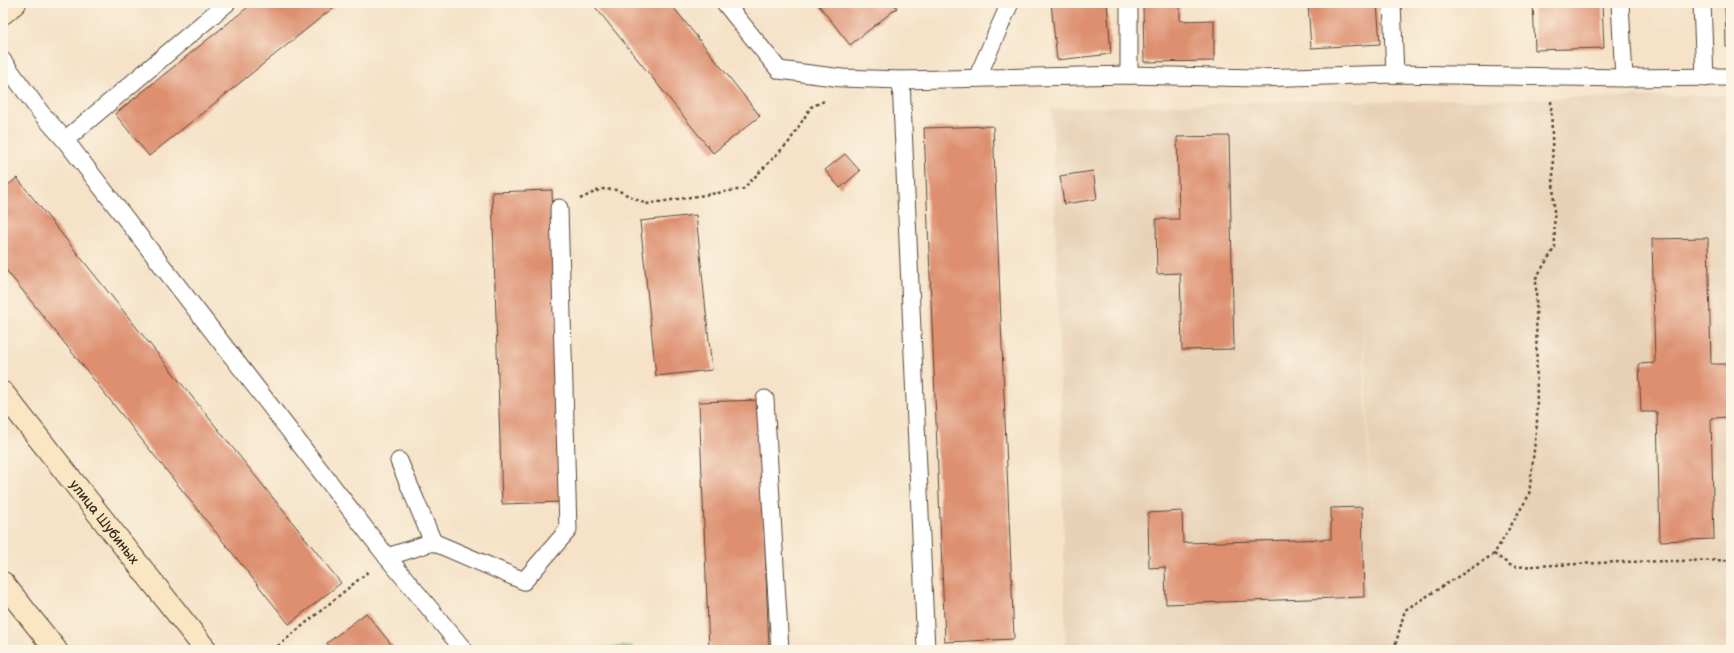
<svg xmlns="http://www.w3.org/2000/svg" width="1734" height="653" viewBox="0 0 1734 653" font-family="'Balsamiq Sans',sans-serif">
<rect width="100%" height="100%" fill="#fcf5e5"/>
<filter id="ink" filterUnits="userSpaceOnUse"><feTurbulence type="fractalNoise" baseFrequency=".025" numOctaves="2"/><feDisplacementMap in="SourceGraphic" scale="8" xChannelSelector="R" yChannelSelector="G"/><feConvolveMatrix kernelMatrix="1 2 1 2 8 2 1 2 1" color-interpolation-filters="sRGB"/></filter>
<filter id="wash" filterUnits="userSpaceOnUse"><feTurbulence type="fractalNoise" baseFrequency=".012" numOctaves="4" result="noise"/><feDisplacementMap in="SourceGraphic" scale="16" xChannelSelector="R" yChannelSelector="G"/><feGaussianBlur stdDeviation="0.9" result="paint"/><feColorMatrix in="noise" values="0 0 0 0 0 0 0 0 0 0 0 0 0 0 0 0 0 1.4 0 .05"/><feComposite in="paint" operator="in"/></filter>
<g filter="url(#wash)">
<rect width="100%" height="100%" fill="#f5e2c7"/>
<!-- built -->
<path fill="#e7d0b5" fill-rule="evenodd" d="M1731,95v555h-665l-6,-275 -8,-266 304,-10v3zM1361,279l5,93 9,225 -11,-231z"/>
<!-- green -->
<path fill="#73c88b" stroke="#577954" d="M632,646v4h-59v-1z"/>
<g id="blocks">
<!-- building -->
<g fill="#dd8f70">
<path d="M253,3h86l-190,153 -34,-42z"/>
<path d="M592,3h78l90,113 -47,37z"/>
<path d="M817,3h76l4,5 -47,37z"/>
<path d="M1051,3h56l4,51 -54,6z"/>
<path d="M1143,3h37v18l34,-1v41l-70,1z"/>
<path d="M1308,3h69l3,41 -69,4z"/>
<path d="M1533,3h69l2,45 -69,2z"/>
<path d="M1725,3h6v44h-5z"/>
<path d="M993,126l21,513 -69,3 -21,-514z"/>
<path d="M1229,136l5,213 -52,1 -2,-77 -23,1 -1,-55h23l-2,-82z"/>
<path d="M845,154l15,17 -20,17 -15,-18z"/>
<path d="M1093,171l4,28 -33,5 -4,-28z"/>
<path d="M17,178l324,405 -52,41 -286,-358v-77z"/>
<path d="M552,190l10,312 -60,2 -10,-312z"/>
<path d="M696,215l16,155 -56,6 -16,-155z"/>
<path d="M1708,238l3,126h20v53l-20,1 3,121 -54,2 -3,-129h-16l-2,-48 16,-1 -3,-124z"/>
<path d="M759,400l10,250h-60l-10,-248z"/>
<path d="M1362,507l2,90 -198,7 -1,-37 -16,1 -1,-55 34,-2 1,32 148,-4v-31z"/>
<path d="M366,613l30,37h-64l-5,-7z"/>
</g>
</g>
</g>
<g filter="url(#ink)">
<use href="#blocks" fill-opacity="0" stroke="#574637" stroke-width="1"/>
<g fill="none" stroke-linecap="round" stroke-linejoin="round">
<!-- lane casing -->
<g stroke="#574637" stroke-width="19">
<g id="lane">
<path d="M725,3l54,67 63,8 59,2 228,-5 127,3 139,-4 229,4 107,-1"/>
<path d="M1129,3v72"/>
<path d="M1392,3l3,71"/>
<path d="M1620,3l4,75"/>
<path d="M1702,3l3,75"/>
<path d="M3,61l38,52 24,27 322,417 77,93"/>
<path d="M977,78l33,-75"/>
<path d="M901,80l25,570"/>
<path d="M65,140l162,-137"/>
<path d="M765,399l15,251"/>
<path d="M399,461l34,81"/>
<path d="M387,557l46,-15 91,39 44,-51 -9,-322"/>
</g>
</g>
<!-- secondary casing -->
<g stroke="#574637" stroke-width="24">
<g id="secondary">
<path d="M3,13l12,-10"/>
<path id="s1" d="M3,393l203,257"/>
<path d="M3,583l53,67"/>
</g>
</g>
<!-- path -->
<g stroke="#574637" stroke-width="2.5" stroke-dasharray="3 3" stroke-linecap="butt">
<path d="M580,199l21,-10 16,1 29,14 97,-15 46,-47 22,-35 13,-6"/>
<path d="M1494,554l19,13 106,-5 112,-2"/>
<path d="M273,650l96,-79"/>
<path d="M1394,650l11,-40 89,-56 35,-59 8,-72 -1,-145 19,-31 -4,-148"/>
</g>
<!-- lane -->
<use href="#lane" stroke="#fff" stroke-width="17"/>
<!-- secondary -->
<use href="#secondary" stroke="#fbe6c4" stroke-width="22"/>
</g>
</g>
<g text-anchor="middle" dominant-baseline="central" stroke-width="4" stroke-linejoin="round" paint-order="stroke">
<!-- street labels -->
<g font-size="14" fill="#3b2a1e" stroke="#fcf5e5">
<text stroke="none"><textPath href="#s1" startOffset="164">улица Шубиных</textPath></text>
</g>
</g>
<!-- margin -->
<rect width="1734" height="653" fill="none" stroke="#fcf5e5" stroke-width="16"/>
</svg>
